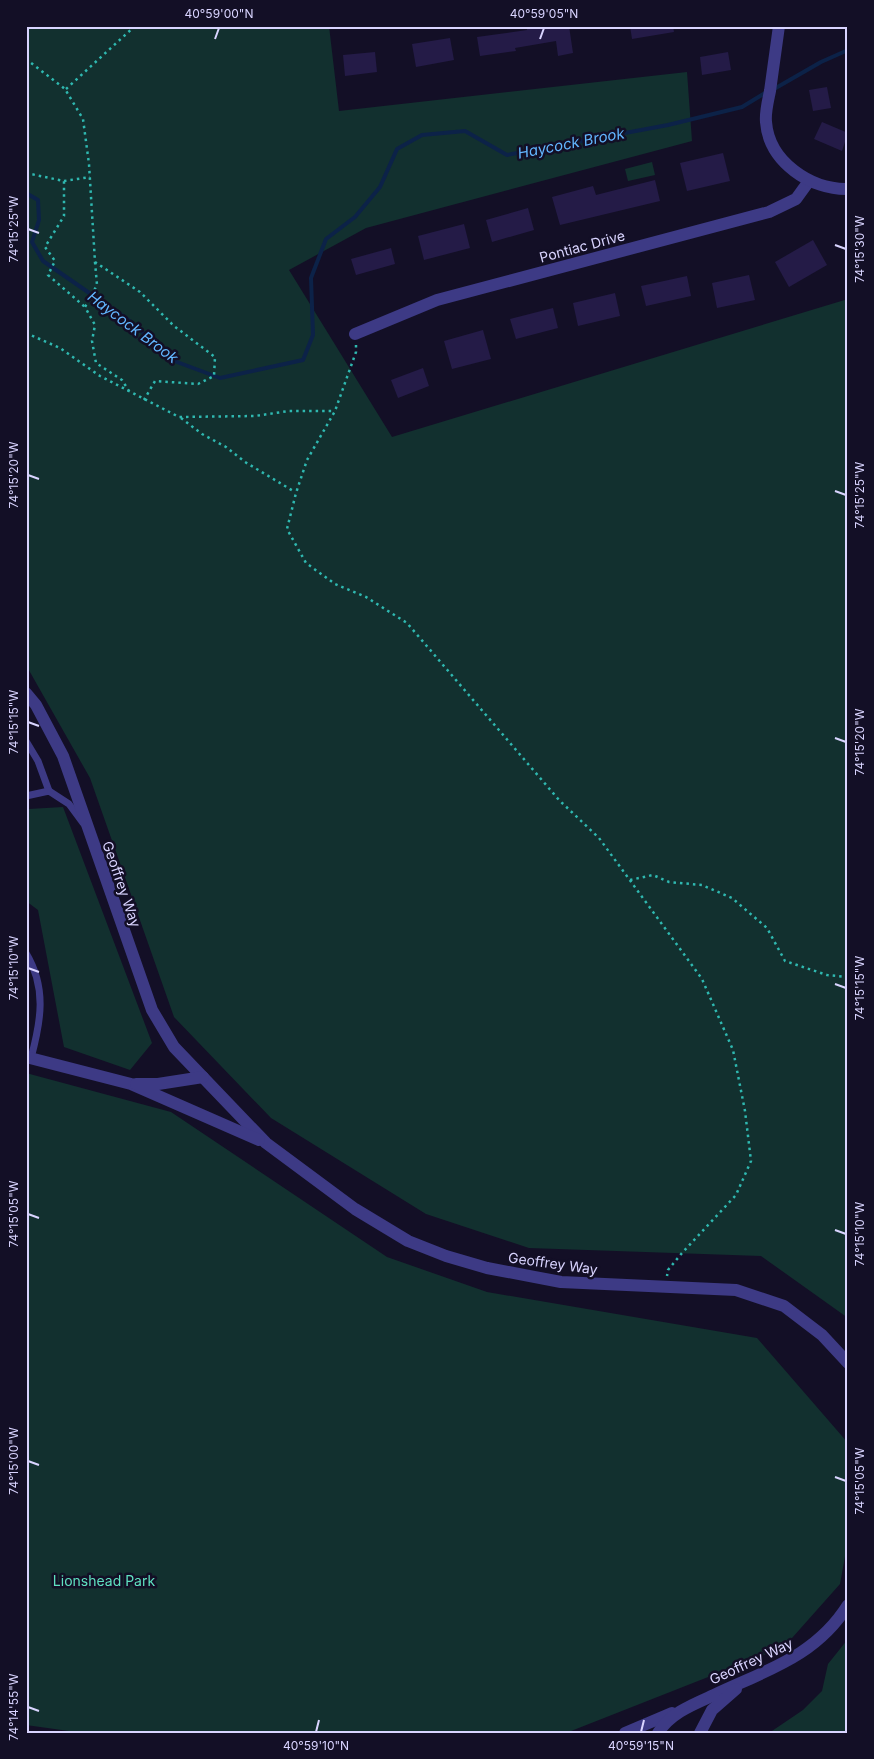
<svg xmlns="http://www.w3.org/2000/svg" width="874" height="1759" viewBox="0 0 874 1759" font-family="Inter,sans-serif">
<rect width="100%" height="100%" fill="#130f26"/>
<!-- green -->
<g fill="#12302f">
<path d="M26,26h303l10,85 348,-39 5,69 -326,87 -77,42 103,167 456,-138v1019l-87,-62 -232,-8 -103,-34 -155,-96 -97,-101 -84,-239 -64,-113z"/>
<path d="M652,162l3,13 -27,6 -3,-12z"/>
<path d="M63,807l89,236 -22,27 -66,-23 -26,-137 -12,-9v-88l3,-4z"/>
<path d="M26,1073l145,39 216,145 100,35 270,46 91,105v97l-8,44 -56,63 -218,86h-483l-57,-8z"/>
<path d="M848,1639v94h-79l34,-23 19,-19 6,-27z"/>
</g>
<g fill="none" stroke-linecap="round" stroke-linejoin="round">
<!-- stream -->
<g stroke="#0c2248" stroke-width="4">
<path d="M774,89l47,-27 27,-12"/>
<path d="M26,193l12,7 1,20 -7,22 11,19 84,58 50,43 43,16 83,-18 10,-25 -2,-57 15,-39 29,-22 25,-30 17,-38 25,-14 43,-4 42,24 161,-30 74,-18 23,-14"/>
</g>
</g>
<!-- building -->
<g fill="#241b47">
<path d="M527,26h42l4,27 -15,3 -2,-15 -41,7 1,3 -36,5 -3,-19 50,-7z"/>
<path d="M630,26h43l1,6 -42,7z"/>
<path d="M450,38l4,22 -38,7 -4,-23z"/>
<path d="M375,52l2,20 -32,4 -2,-21z"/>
<path d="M728,52l3,18 -29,5 -2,-18z"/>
<path d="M827,87l4,21 -18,3 -4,-21z"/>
<path d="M822,122l26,11 -6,18 -28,-12z"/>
<path d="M723,153l7,28 -43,10 -7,-28z"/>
<path d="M655,180l5,21 -100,24 -8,-28 41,-11 3,9z"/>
<path d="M528,208l6,22 -42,12 -6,-22z"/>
<path d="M464,224l6,24 -46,12 -6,-24z"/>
<path d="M813,240l14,25 -38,22 -14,-25z"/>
<path d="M391,248l4,16 -39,11 -5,-16z"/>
<path d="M749,275l6,25 -38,8 -5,-25z"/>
<path d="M687,276l4,20 -45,10 -5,-20z"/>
<path d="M615,293l5,23 -42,10 -5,-23z"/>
<path d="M553,308l5,20 -42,11 -6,-20z"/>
<path d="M483,330l8,29 -39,10 -8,-28z"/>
<path d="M423,368l6,18 -31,12 -7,-18z"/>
</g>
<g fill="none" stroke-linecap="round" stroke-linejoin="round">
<!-- path -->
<g stroke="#2fb8b0" stroke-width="2.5" stroke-dasharray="2.5 4" stroke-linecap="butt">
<path d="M26,59l39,30 18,30 6,45 6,98 45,30 34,34 41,31 -1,19 -16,8 -43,-3 -11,19"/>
<path d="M66,89l69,-63"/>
<path d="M26,173l38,8v35l-19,31 10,14 -7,14 37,32"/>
<path d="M64,181l26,-4"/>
<path d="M95,262l2,23 -12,22 10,18 -3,16 4,22 26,17 7,11"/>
<path d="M26,333l34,15 40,28 79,41 76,-1 34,-5h46"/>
<path d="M356,345v7l-21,59 -28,49 -11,33 -9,36 19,34 29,21 31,13 41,26 152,177 40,38 103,141 31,71 12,61 6,50 -15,34 -54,58 -14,17 -1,6"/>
<path d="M181,418l21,16 24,13 19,15 50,30"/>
<path d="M630,880l23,-5 16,7 33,3 30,13 35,30 18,33 42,14 21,2"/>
</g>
<!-- service -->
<g stroke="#3d3a85" stroke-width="7">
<path d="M26,741l12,20 11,30"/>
<path d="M26,796l23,-5 20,13 14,19"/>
<path d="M26,953c21,35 15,68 5,105"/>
</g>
<!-- minor -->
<g stroke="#3d3a85" stroke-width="12">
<path d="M355,334l82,-34 332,-88 27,-13 13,-18"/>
<path d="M26,693l10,12 27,51 89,254 22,37 92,96 89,66 53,32 38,15 41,12 74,14 175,8 48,16 38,29 26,28"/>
<path d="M26,1057l105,27 128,56"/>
<path d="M136,1084h22l45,-7"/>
<path d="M625,1733l47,-20"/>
<path d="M658,1733c12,-20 36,-29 56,-38 53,-25 102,-39 134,-90"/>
<path d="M700,1733l12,-23 24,-21"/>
</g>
<!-- tertiary -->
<path stroke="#3d3a85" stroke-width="12" d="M779,26c-3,22 -6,44 -9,65 -2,10 -5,21 -4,31 3,40 45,68 82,67"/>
</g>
<!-- ticks -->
<path fill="none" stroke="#d9d4ff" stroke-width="2" d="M215,39l4,-11M540,39l4,-11M28,229l11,4M835,245l11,4M28,475l11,4M835,491l11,4M28,722l11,4M835,738l11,4M28,968l11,4M835,984l11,4M28,1214l11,4M835,1230l11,4M28,1461l11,4M835,1477l11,4M28,1707l11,4M316,1732l3,-12M641,1732l3,-12"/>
<g text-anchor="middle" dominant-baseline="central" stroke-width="5" stroke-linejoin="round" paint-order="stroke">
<!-- street labels -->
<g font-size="14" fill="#d9d4ff" stroke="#130f26">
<text transform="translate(582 246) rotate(-15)">Pontiac Drive</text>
<text transform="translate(122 884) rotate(71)">Geoffrey Way</text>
<text transform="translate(553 1263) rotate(8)">Geoffrey Way</text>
<text transform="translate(751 1661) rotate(-25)">Geoffrey Way</text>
</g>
<!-- park labels -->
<g font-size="14" fill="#5fe0c0" stroke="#130f26">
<text x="104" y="1580">Lionshead Park</text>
</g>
<!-- water labels -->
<g font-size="15" font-style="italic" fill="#62b6ff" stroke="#130f26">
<text transform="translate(571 143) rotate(-11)">Haycock Brook</text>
<text transform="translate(133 327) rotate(37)">Haycock Brook</text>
</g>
</g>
<!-- border -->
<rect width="874" height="1759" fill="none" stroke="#130f26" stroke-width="55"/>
<rect x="28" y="28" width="818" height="1704" fill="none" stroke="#d9d4ff" stroke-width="2"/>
<g font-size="12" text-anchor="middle" fill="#d9d4ff">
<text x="219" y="18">40°59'00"N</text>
<text x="544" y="18">40°59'05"N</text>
<text transform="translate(14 229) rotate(-90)" y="4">74°15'25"W</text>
<text transform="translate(860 249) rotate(-90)" y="4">74°15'30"W</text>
<text transform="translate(14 475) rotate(-90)" y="4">74°15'20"W</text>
<text transform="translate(860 495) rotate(-90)" y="4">74°15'25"W</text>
<text transform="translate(14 722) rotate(-90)" y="4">74°15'15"W</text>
<text transform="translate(860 742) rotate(-90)" y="4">74°15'20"W</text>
<text transform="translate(14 968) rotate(-90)" y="4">74°15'10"W</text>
<text transform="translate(860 988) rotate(-90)" y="4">74°15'15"W</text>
<text transform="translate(14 1214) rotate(-90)" y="4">74°15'05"W</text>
<text transform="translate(860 1234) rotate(-90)" y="4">74°15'10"W</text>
<text transform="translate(14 1461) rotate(-90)" y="4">74°15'00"W</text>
<text transform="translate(860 1481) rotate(-90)" y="4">74°15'05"W</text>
<text transform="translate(14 1707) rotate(-90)" y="4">74°14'55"W</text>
<text x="316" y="1750">40°59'10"N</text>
<text x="641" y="1750">40°59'15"N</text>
</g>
</svg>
